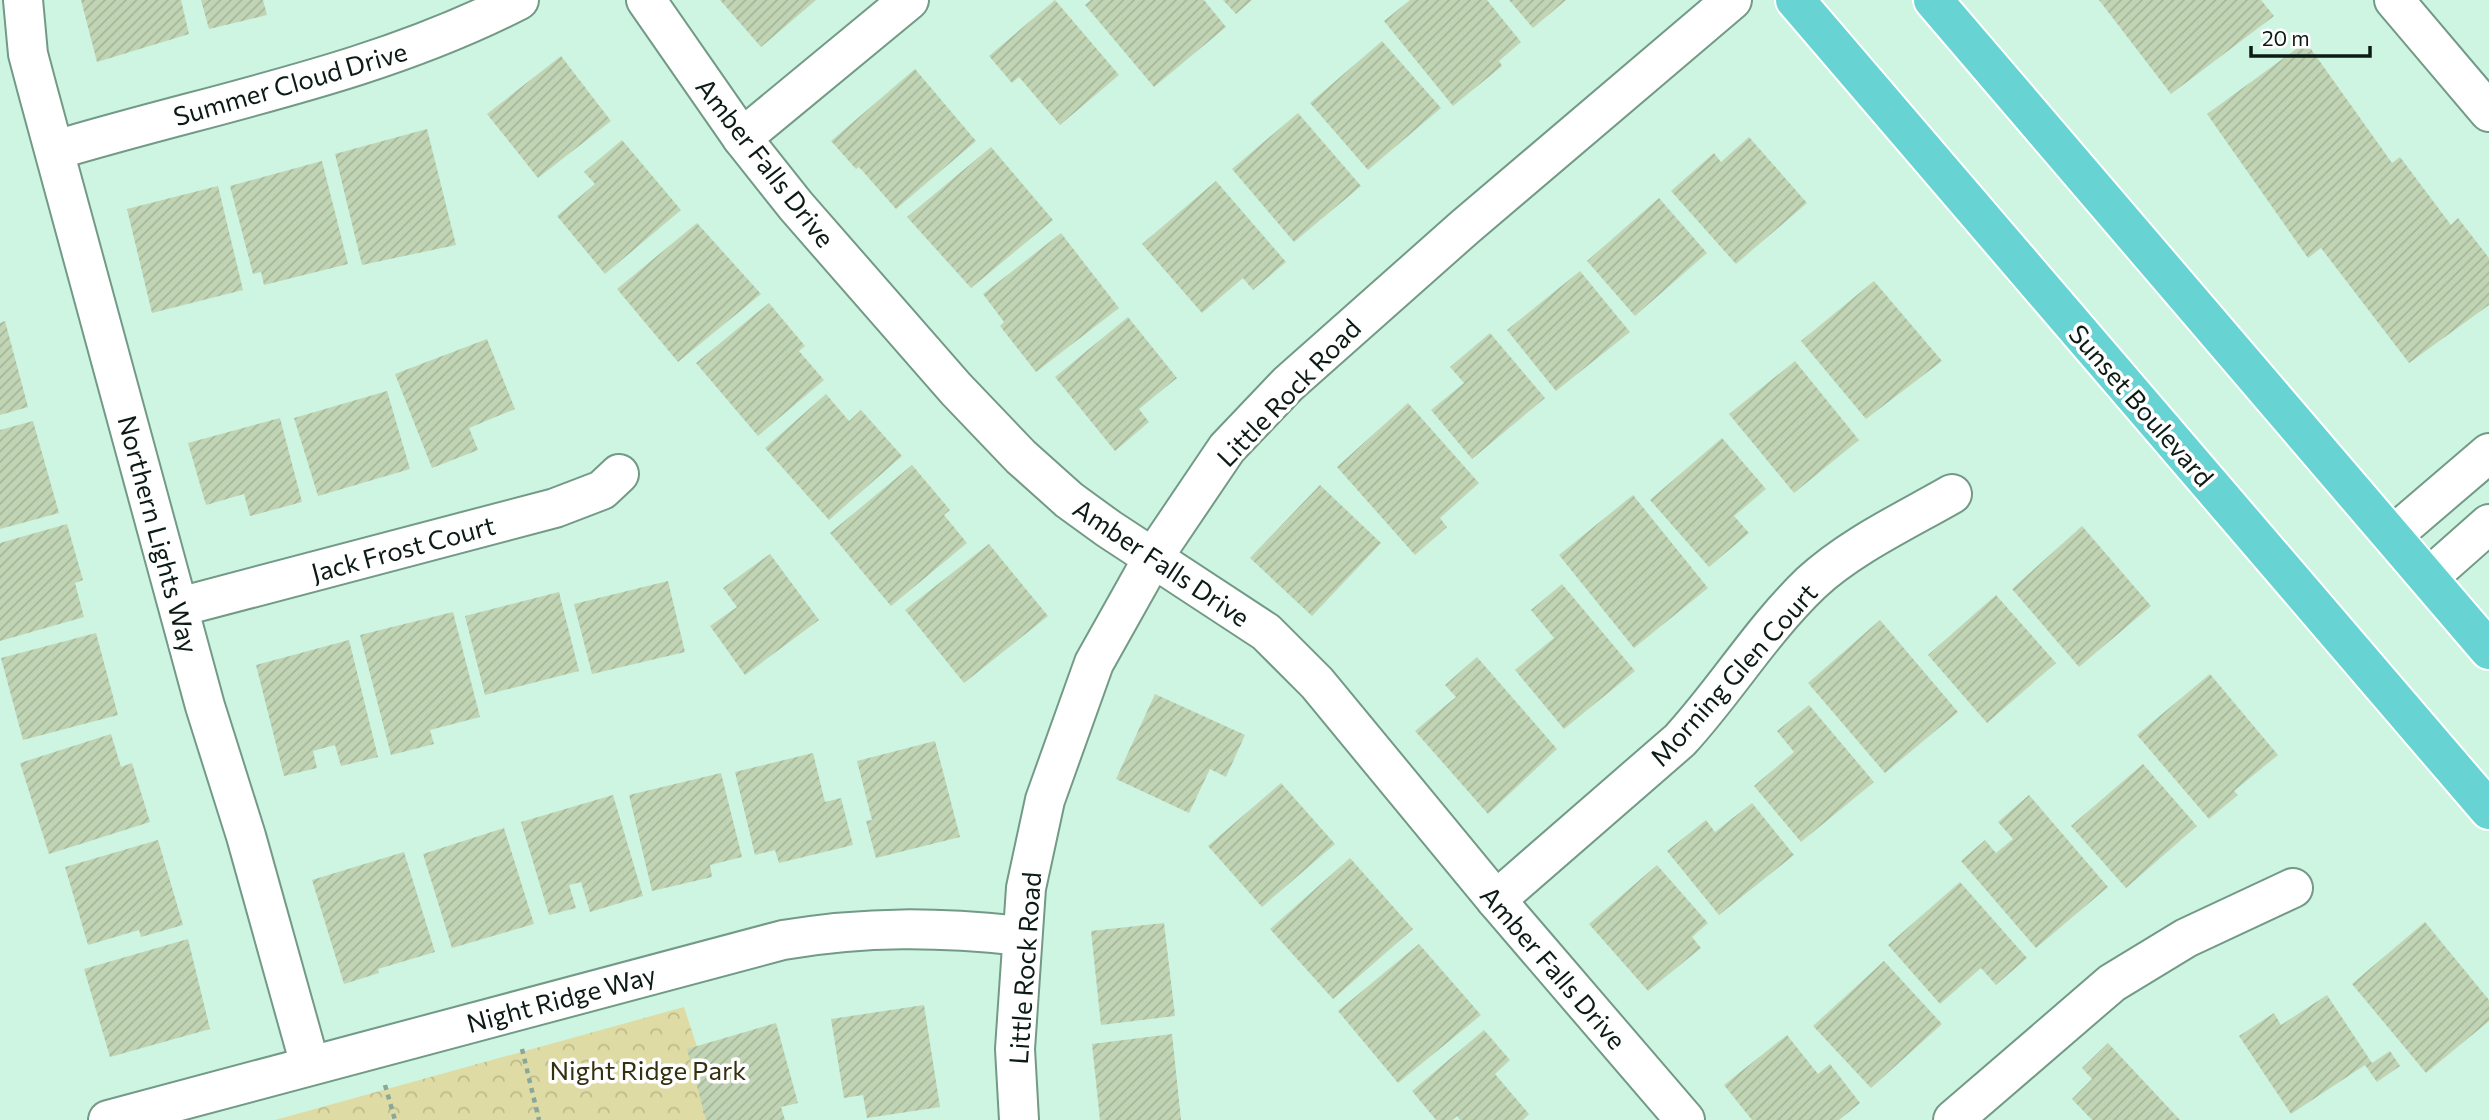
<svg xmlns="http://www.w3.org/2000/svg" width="2489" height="1120" viewBox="0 0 2489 1120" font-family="Commissioner,sans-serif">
<defs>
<pattern id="park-crowns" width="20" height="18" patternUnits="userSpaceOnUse" patternTransform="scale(1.75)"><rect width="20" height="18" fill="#dfdba4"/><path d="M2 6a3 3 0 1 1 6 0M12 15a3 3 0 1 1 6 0" fill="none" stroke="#bebb8c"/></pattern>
<pattern id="building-hatch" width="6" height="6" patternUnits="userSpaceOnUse" patternTransform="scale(1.75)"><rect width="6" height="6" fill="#c1d5b5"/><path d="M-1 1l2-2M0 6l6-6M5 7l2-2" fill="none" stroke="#a5b69b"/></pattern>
</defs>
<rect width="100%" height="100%" fill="#cdf5e2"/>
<!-- park -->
<path fill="url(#park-crowns)" d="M684,1007l37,113h-446z"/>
<!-- building -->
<g fill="url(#building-hatch)">
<path d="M81,0h100l8,34 -92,28z"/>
<path d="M201,0h62l4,15 -58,14z"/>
<path d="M720,0h96l-55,47z"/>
<path d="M1055,0l64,75 -59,50 -41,-48 -7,6 -23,-27z"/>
<path d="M1091,0h113l22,27 -72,60 -69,-82z"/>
<path d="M1223,0h29l-16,14z"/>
<path d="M1410,0h77l34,42 -22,19 3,5 -49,40 -69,-85z"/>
<path d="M1509,0h57l-33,28z"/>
<path d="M2099,0h162l13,16 -103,78z"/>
<path d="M1382,41l59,67 -73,62 -58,-67z"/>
<path d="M2306,42l86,121 8,-6 51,68 7,-7 31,40v47l-80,58 -88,-115 -13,10 -101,-144z"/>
<path d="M561,56l50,65 -73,57 -51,-64z"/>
<path d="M915,69l61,72 -80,68 -37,-42 -3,2 -25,-28z"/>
<path d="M1298,113l63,73 -67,56 -62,-73z"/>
<path d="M427,129l29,116 -94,20 -27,-111z"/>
<path d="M1749,137l58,66 -71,61 -65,-73 43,-38 7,9z"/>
<path d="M622,140l59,70 -76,64 -48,-58 38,-32 -11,-12z"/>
<path d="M991,147l62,73 -82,68 -64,-71z"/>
<path d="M322,161l26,103 -84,21 -3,-13 -8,2 -23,-88z"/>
<path d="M1216,181l70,81 -33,28 -10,-12 -41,35 -60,-69z"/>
<path d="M218,186l25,104 -91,23 -25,-104z"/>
<path d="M1659,198l48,55 -72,63 -48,-55z"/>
<path d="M697,223l64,71 -83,68 -61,-73z"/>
<path d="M1061,233l58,75 -83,64 -36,-46 4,-4 -21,-28z"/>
<path d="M1580,271l50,61 -74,59 -49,-61z"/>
<path d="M1874,281l68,80 -76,58 -65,-78z"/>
<path d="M769,303l36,43 -6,5 25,29 -66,56 -62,-73z"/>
<path d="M1128,317l49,61 -38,31 10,13 -34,29 -60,-74z"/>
<path d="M5,321l23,86 -28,8v-92z"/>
<path d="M1490,333l55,65 -73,61 -41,-49 33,-27 -14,-16z"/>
<path d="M487,339l28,70 -46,19 9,22 -46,18 -37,-94z"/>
<path d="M1795,361l64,79 -65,53 -65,-79z"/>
<path d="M387,391l23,78 -92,27 -24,-78z"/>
<path d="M826,394l23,27 12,-11 41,46 -73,64 -64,-72z"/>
<path d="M1408,403l71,80 -39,35 7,9 -32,28 -78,-88z"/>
<path d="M280,418l22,84 -52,14 -6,-22 -38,11 -18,-62z"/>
<path d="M33,421l26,92 -59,16v-99z"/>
<path d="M1722,438l44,51 -32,27 15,17 -40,34 -59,-67z"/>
<path d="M912,465l38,45 -6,5 23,28 -76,63 -61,-73z"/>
<path d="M1320,485l61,58 -69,73 -62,-58z"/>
<path d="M1633,495l75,93 -74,60 -75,-93z"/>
<path d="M67,524l16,56 -8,3 9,34 -84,24v-98z"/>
<path d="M2082,526l69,80 -72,61 -67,-78z"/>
<path d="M989,544l59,72 -84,67 -59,-73z"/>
<path d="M770,554l49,66 -74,55 -35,-49 27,-19 -14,-19z"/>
<path d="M668,581l17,71 -93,22 -18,-70z"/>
<path d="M1562,584l73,87 -71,58 -49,-59 39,-32 -23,-28z"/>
<path d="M559,592l20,79 -94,24 -20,-79z"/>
<path d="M1996,595l60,68 -69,60 -59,-68z"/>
<path d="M453,612l27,105 -50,13 4,14 -43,11 -31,-120z"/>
<path d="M1880,620l78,92 -73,61 -77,-90z"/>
<path d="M96,633l22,82 -95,25 -22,-82z"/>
<path d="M349,640l29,117 -37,9 -6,-21 -22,6 4,17 -33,8 -28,-111z"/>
<path d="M1477,657l80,92 -69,65 -73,-83 41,-34 -11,-12z"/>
<path d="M2210,674l68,81 -44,36 4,4 -29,24 -72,-84z"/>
<path d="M1155,694l90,41 -19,42 -16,-8 -21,44 -73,-34z"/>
<path d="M1809,705l65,77 -73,60 -47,-56 40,-34 -17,-21z"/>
<path d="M111,734l10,33 11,-4 18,59 -101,32 -29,-91z"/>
<path d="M935,741l25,96 -84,21 -10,-37 6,-1 -15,-59z"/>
<path d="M813,753l12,49 16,-4 12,47 -74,18 -4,-13 -20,5 -20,-83z"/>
<path d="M2143,764l54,62 -71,62 -55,-62z"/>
<path d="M721,773l21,84 -32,8 2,12 -60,14 -23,-96z"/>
<path d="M1281,783l54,61 -73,63 -54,-61z"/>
<path d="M613,795l30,101 -53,16 -9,-30 -12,3 7,23 -27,7 -28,-93z"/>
<path d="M2029,795l79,92 -72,61 -75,-87 24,-21 11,13 17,-14 -15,-17z"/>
<path d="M1752,803l42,52 -75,60 -52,-64 39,-31 9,12z"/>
<path d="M504,828l30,96 -82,24 -29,-94z"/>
<path d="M158,840l25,85 -42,12 -2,-7 -51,15 -23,-78z"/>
<path d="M404,852l31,100 -57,17 1,4 -35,11 -32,-104z"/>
<path d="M1350,858l63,71 -80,70 -63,-70z"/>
<path d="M1657,865l51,58 -16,14 9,11 -53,43 -59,-67z"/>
<path d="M1960,882l67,76 -31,27 -15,-17 -41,36 -52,-59z"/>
<path d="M2425,922l64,78v21l-63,52 -74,-89z"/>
<path d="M1164,923l11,93 -74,9 -10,-94z"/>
<path d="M188,939l22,90 -100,28 -26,-88z"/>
<path d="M1419,944l62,71 -83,68 -60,-72z"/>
<path d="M1884,961l58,63 -71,64 -58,-62z"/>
<path d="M2327,995l45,68 18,-12 10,15 -23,16 -12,-17 -74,49 -52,-78 35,-23 7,12z"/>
<path d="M924,1005l16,102 -73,11 -4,-23 -19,3 -13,-79z"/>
<path d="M776,1023l22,80 -17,4 4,13h-79l-19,-71z"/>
<path d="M1484,1030l26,30 -15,14 34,40 -6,6h-63l-3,-4 -5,4h-16l-24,-29z"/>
<path d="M1172,1034l9,86h-81l-8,-76z"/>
<path d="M1787,1035l31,39 12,-10 30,39 -21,17h-87l-28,-35z"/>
<path d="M2108,1043l72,77h-88l-20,-21 20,-20 -10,-11z"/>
</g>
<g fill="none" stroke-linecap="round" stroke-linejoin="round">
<!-- minor casing -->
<g stroke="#739987" stroke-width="42">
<g id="minor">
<path d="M23,0l5,54 9,34 168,618 41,130 64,229"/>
<path d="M646,0l96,138 54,68 160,183 65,68 48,43 40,29 157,103 51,51 179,217 189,220"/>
<path d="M2394,0l95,112"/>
<path d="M742,138l167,-138"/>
<path d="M56,150c156,-47 317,-75 463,-150"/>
<path d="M2392,536l97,-83"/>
<path d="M2428,578l61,-54"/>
<path d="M179,607l376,-99 47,-18 17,-16"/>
<path d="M1496,900l184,-160c46,-50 81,-109 131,-157 40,-37 94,-62 141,-89"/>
<path d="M108,1120l675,-180c84,-14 155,-13 239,-4"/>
<path d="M1019,1120l-4,-71 11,-161 19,-88 49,-137 60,-107 73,-108 61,-64 177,-157 267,-227"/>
<path d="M1953,1120l159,-137 74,-45 107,-50"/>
</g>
</g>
<!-- major casing -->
<g stroke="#fff" stroke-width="42">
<g id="major">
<path d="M1795,0l694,810"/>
<path d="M1933,0l556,650"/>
</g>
</g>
<!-- path -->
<g stroke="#89a899" stroke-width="4.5" stroke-dasharray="5 5" stroke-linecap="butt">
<path d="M522,1049l17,71"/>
<path d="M385,1085l10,35"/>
</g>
<!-- minor -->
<use href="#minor" stroke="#fff" stroke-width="38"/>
<!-- major -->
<use href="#major" stroke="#68d3d3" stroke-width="38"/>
</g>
<g text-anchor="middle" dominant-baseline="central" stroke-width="7" stroke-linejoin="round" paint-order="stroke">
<!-- street labels -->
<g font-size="26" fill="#0c1b14" stroke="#fff">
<text transform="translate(290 83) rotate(-16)">Summer Cloud Drive</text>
<text transform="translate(766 162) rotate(52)">Amber Falls Drive</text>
<text transform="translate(1288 392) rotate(-46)">Little Rock Road</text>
<text transform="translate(2142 405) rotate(49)">Sunset Boulevard</text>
<text transform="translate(159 534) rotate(75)">Northern Lights Way</text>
<text transform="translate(403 548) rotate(-15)">Jack Frost Court</text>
<text transform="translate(1162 562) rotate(34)">Amber Falls Drive</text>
<text transform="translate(1733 674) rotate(-48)">Morning Glen Court</text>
<text transform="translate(1554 967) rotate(49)">Amber Falls Drive</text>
<text transform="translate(1024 968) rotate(-86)">Little Rock Road</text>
<text transform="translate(561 998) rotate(-15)">Night Ridge Way</text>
</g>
<!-- park labels -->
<g font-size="26" fill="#343110" stroke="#fff">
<text x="648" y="1069">Night Ridge Park</text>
</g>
</g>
<!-- scale -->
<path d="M2251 46v10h119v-10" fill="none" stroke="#0c1b14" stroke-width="3.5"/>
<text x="2262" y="46" font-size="21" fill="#0c1b14" stroke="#ffffff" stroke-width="5" paint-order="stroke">20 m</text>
</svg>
